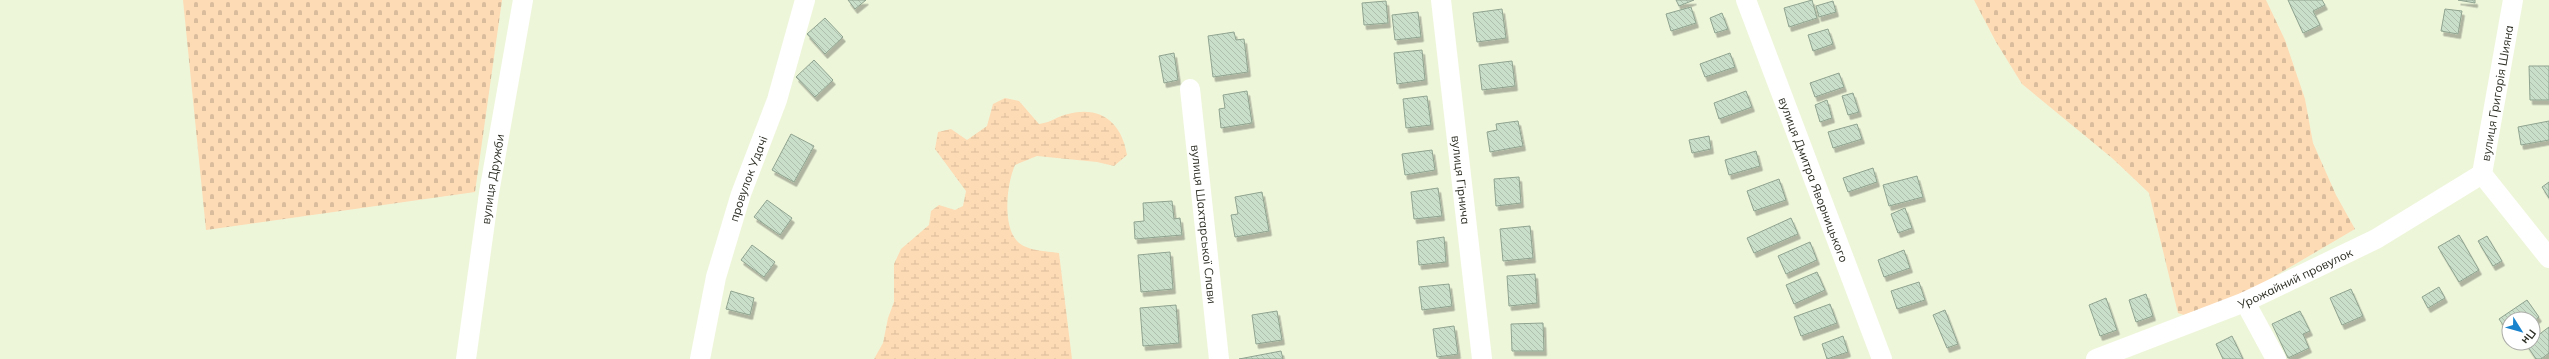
<svg xmlns="http://www.w3.org/2000/svg" width="2549" height="359" viewBox="0 0 2549 359" font-family="Mulish,sans-serif">
<defs>
<pattern id="wetland-marsh" width="20" height="14" patternUnits="userSpaceOnUse"><rect width="20" height="14" fill="#fddbb5"/><path d="M1 5h8M5 5V1M11 12h8M15 12V8" fill="none" stroke="#d9bc9c"/></pattern>
<pattern id="cemetery-stones" width="16" height="16" patternUnits="userSpaceOnUse"><rect width="16" height="16" fill="#fddbb5"/><path d="M2 7V4a2 2 0 0 1 4 0v3zM10 15v-3a2 2 0 0 1 4 0v3z" fill="#d9bc9c"/></pattern>
<pattern id="building-back-hatch" width="6" height="6" patternUnits="userSpaceOnUse"><rect width="6" height="6" fill="#cadfca"/><path d="M-1 5l2 2M0 0l6 6M5-1l2 2" fill="none" stroke="#aec0ad"/></pattern>
<filter id="shadow"><feDropShadow dx="2.5" dy="4.5" stdDeviation="0" flood-color="#0004"/></filter>
</defs>
<rect width="100%" height="100%" fill="#eef6da"/>
<!-- wetland -->
<path fill="url(#wetland-marsh)" d="M1005,98l14,3 20,23c14,-2 18,-8 29,-10 33,-9 54,9 59,41l-13,11 -17,-4 -60,-6 -22,9c-8,18 -13,60 2,76 9,10 29,10 42,12l13,106h-198l9,-16 5,-25 6,-16v-38l7,-15 28,-24 2,-14 8,-6 16,5 8,-4 3,-15 -31,-42 3,-17 13,-3 16,11 20,-14 6,-22z"/>
<!-- cemetery -->
<g fill="url(#cemetery-stones)">
<path d="M183,0h319l-27,192 -269,38z"/>
<path d="M1974,0h292l19,40 20,59 8,44 23,52 19,34 -109,64 -62,22 -6,-2 -29,-120 -37,-35 -90,-74 -26,-42z"/>
</g>
<!-- building -->
<g fill="url(#building-back-hatch)" stroke="#8fa38f" filter="url(#shadow)">
<path d="M848,0h18l-11,9z"/>
<path d="M1676,0h18l-15,6z"/>
<path d="M1812,0l5,18 -28,9 -5,-19z"/>
<path d="M2288,0h34l3,5 -12,6 7,14 -17,8z"/>
<path d="M2458,0h17v3z"/>
<path d="M1386,1l2,22 -24,2 -2,-22z"/>
<path d="M1833,1l3,11 -17,5 -3,-11z"/>
<path d="M1691,7l5,16 -25,8 -5,-17z"/>
<path d="M1502,9l4,29 -29,4 -4,-29z"/>
<path d="M2445,9l17,2 -4,23 -17,-3z"/>
<path d="M1418,12l3,25 -26,3 -3,-25z"/>
<path d="M1722,13l6,16 -13,4 -5,-15z"/>
<path d="M825,18l18,19 -18,17 -18,-20z"/>
<path d="M1828,29l5,15 -20,7 -5,-16z"/>
<path d="M1234,32l2,8 8,-1 4,33 -35,5 -5,-41z"/>
<path d="M1422,50l3,30 -28,4 -3,-31z"/>
<path d="M1174,53l4,27 -14,3 -5,-27z"/>
<path d="M1730,53l5,14 -30,10 -5,-13z"/>
<path d="M814,60l19,20 -18,17 -19,-20z"/>
<path d="M1512,61l3,25 -33,4 -3,-25z"/>
<path d="M2529,66h20v34h-19z"/>
<path d="M1839,73l5,14 -29,10 -5,-14z"/>
<path d="M1247,91l5,32 -31,5 -2,-19 6,-1 -2,-13z"/>
<path d="M1746,91l6,16 -33,12 -5,-16z"/>
<path d="M1853,93l6,19 -11,3 -6,-19z"/>
<path d="M1427,96l4,29 -25,3 -3,-29z"/>
<path d="M1827,100l5,18 -12,4 -5,-17z"/>
<path d="M1518,121l5,25 -33,6 -3,-20 10,-2 -1,-6z"/>
<path d="M2549,121v19l-28,5 -3,-18z"/>
<path d="M1857,124l5,15 -29,9 -5,-16z"/>
<path d="M791,134l23,12 -20,36 -22,-12z"/>
<path d="M1709,136l2,13 -19,4 -3,-13z"/>
<path d="M1432,150l3,20 -30,5 -3,-21z"/>
<path d="M1756,151l4,15 -31,9 -4,-15z"/>
<path d="M1873,168l4,14 -29,10 -5,-14z"/>
<path d="M1917,176l6,21 -34,9 -6,-21z"/>
<path d="M1519,177l2,26 -25,3 -2,-27z"/>
<path d="M1779,179l7,21 -32,11 -7,-20z"/>
<path d="M2549,182v16l-7,-11z"/>
<path d="M1438,188l4,28 -28,3 -3,-27z"/>
<path d="M1262,192l7,39 -34,6 -4,-22 7,-1 -3,-17z"/>
<path d="M767,200l25,18 -12,17 -26,-18z"/>
<path d="M1172,201l2,18 6,-1 2,17 -47,4 -1,-17 10,-1 -1,-18z"/>
<path d="M1905,208l7,20 -14,5 -7,-19z"/>
<path d="M1791,218l7,16 -44,19 -7,-15z"/>
<path d="M1530,226l3,32 -30,3 -3,-32z"/>
<path d="M2459,235l20,35 -20,12 -21,-35z"/>
<path d="M2487,236l15,25 -9,5 -15,-25z"/>
<path d="M1444,237l2,25 -27,3 -2,-24z"/>
<path d="M1810,242l7,18 -31,14 -8,-18z"/>
<path d="M752,245l23,17 -11,15 -23,-17z"/>
<path d="M1904,250l6,18 -26,9 -6,-17z"/>
<path d="M1170,252l3,37 -32,3 -3,-37z"/>
<path d="M1817,272l8,18 -31,14 -8,-19z"/>
<path d="M1535,274l2,29 -28,3 -2,-30z"/>
<path d="M1919,282l6,18 -28,9 -6,-18z"/>
<path d="M1449,284l3,22 -30,4 -3,-23z"/>
<path d="M2439,287l6,11 -17,10 -6,-11z"/>
<path d="M2351,289l12,27 -21,9 -12,-27z"/>
<path d="M731,291l23,7 -4,17 -24,-6z"/>
<path d="M2146,294l7,22 -17,6 -7,-22z"/>
<path d="M2106,298l11,32 -17,6 -11,-31z"/>
<path d="M2527,300l12,17 -6,5v-3h-24v15l-10,-15z"/>
<path d="M1830,304l7,19 -36,13 -7,-19z"/>
<path d="M1176,305l3,38 -36,3 -3,-38z"/>
<path d="M1945,310l13,34 -11,4 -14,-33z"/>
<path d="M1277,311l5,29 -26,4 -4,-29z"/>
<path d="M2300,311l10,20 -7,3 6,14 -21,10 -16,-34z"/>
<path d="M1543,323l1,28h-32l-1,-27z"/>
<path d="M1454,326l4,28 -21,3 -4,-28z"/>
<path d="M2549,327v26l-8,6h-5l-10,-15 7,-1v-4z"/>
<path d="M1843,336l5,16 -21,7 -5,-15z"/>
<path d="M2232,336l11,23h-20l-7,-15z"/>
<path d="M1281,351l2,8h-44z"/>
</g>
<g fill="none" stroke-linecap="round" stroke-linejoin="round">
<!-- street -->
<g stroke="#fff" stroke-width="20">
<path id="s1" d="M1441,0l41,359"/>
<path id="s2" d="M1746,0l136,359"/>
<path d="M2513,0l-31,174 67,84"/>
<path id="s3" d="M1190,89l29,270"/>
<path d="M2245,302l31,57"/>
<path id="s4" d="M466,359l23,-166 34,-193"/>
<path id="s5" d="M700,359l16,-82 25,-83 36,-94 28,-100"/>
<path id="s6" d="M2096,359l149,-57 131,-63 106,-65"/>
</g>
</g>
<g text-anchor="middle" dominant-baseline="central" stroke-width="4" stroke-linejoin="round" paint-order="stroke">
<!-- street labels -->
<g font-size="12" fill="#2d2f25" stroke="#fff">
<text transform="translate(2497 93) rotate(-80)">вулиця Григорія Шияна</text>
<text stroke="none"><textPath href="#s5" startOffset="187">провулок Удачі</textPath></text>
<text stroke="none"><textPath href="#s4" startOffset="182">вулиця Дружби</textPath></text>
<text stroke="none"><textPath href="#s1" startOffset="181">вулиця Гірнича</textPath></text>
<text stroke="none"><textPath href="#s2" startOffset="192">вулиця Дмитра Яворницького</textPath></text>
<text stroke="none"><textPath href="#s3" startOffset="136">вулиця Шахтарської Слави</textPath></text>
<text stroke="none"><textPath href="#s6" startOffset="215">Урожайний провулок</textPath></text>
</g>
</g>
<!-- north arrow -->
<g transform="translate(2521 331) rotate(127)"><circle r="19" fill="#ffffff" stroke="#abaca8"/>
<path d="M0-3L7 15L0 10L-7 15Z" fill="#1983cd"/>
<text y="-6" font-size="11" font-weight="bold" text-anchor="middle" fill="#2d2f25">Пн</text>
</g>
</svg>
